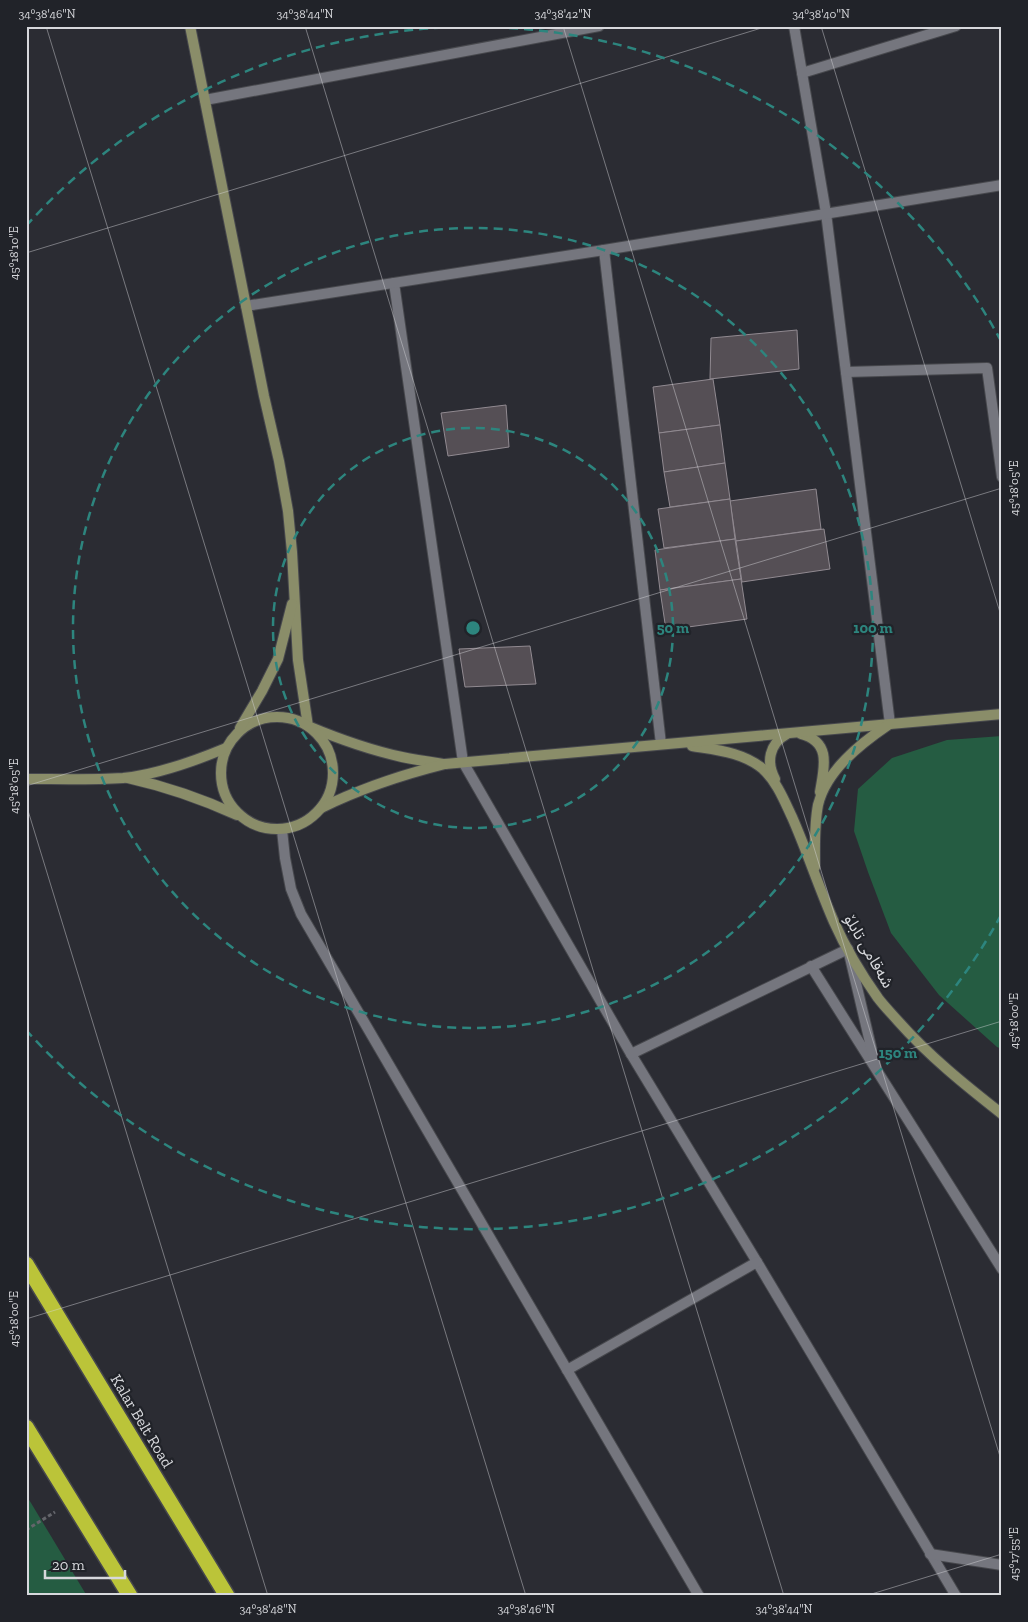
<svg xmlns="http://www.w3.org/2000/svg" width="1028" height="1622" viewBox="0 0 1028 1622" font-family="'Zilla Slab','Noto Sans Arabic',serif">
<rect width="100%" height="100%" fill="#2b2c33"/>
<!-- green -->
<g fill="#255c42">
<path d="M1002,736v313l-5,-2 -58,-52 -48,-62 -23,-61 -14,-41 4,-42 34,-31 55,-18z"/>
<path d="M26,1495l5,8 56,93h-61z"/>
</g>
<!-- building -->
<g fill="#554f55" stroke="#918a91">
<path d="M797,330l2,39 -89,10 1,-41z"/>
<path d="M713,379l7,46 -61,8 -6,-46z"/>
<path d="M506,405l3,42 -61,9 -7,-43z"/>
<path d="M720,425l5,38 -61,9 -5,-39z"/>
<path d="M725,463l5,36 -60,8 -6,-35z"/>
<path d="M816,489l5,40 -85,12 -6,-40z"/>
<path d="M730,499l5,40 -71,9 -6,-39z"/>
<path d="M824,529l6,40 -88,13 -6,-41z"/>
<path d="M735,539l6,40 -81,11 -5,-40z"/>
<path d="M741,579l6,40 -81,11 -6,-40z"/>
<path d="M530,646l6,38 -71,3 -6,-38z"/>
</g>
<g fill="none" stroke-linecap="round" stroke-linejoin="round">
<!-- street casing -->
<g stroke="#47484d" stroke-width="12">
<g id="street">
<path d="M794,26l32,187 64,511"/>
<path d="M802,73l154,-47"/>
<path d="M205,100l394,-74"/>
<path d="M604,250l57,494"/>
<path d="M394,283l69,479 168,292 126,208 199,334"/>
<path d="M246,306l358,-56 398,-65"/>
<path d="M846,372l141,-4 15,109"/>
<path d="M282,830l3,28 6,31 10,25 398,682"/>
<path d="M811,966l191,303"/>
<path d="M631,1054l217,-105 28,119"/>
<path d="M567,1370l190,-108"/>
<path d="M930,1554l72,11"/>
</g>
</g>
<!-- secondary casing -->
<g stroke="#47484d" stroke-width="12">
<g id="secondary">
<path d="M190,26l74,370 15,65 9,50 4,41 6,108 10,66c31,13 62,24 94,31 14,3 29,5 43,7"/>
<circle cx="277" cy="773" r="56"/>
<path d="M240,728l22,-37 16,-32 14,-55"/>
<path d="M801,734c31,8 23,34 19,58"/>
<path d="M692,746c24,4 51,6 71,23 14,13 21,31 29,48 15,34 27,71 42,105 12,27 27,52 44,76 6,8 13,15 20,23 31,35 67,64 104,93"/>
<path d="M128,778c40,9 72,20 109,37"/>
<path d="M26,779c32,0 65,1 97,-1 32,-3 74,-18 103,-30"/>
<path d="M775,779c-9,-17 -6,-35 12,-45"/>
<path d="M321,808c41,-20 80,-33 124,-44l557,-50"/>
<path d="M815,867c0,-20 -1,-41 3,-62 8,-34 42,-61 70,-80"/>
</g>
</g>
<!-- highway casing -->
<g stroke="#47484d" stroke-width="18">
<g id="highway">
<path d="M26,1264l201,332"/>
<path d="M26,1427l104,169"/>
</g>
</g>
<!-- path -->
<path stroke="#64656b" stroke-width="3" stroke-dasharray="4 2.5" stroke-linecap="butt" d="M26,1530l29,-18"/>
<!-- street -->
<use href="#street" stroke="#75767e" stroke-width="10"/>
<!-- secondary -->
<use href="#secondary" stroke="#8a8d69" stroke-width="10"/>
<!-- highway -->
<use href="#highway" stroke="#bbc439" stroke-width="15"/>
</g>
<!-- ticks -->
<path fill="none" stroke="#d7d8dc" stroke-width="1" stroke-opacity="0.45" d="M46,26l480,1570M305,26l479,1570M563,26l439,1437M821,26l181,593M26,253l742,-227M26,786l976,-298M26,804l242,792M26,1319l976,-298M865,1596l137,-42"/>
<!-- distance rings -->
<g fill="none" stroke="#2d857e" stroke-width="2.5" stroke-dasharray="9 6">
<circle cx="473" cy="628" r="200"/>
<circle cx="473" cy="628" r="400"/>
<path d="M1001 915A601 601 0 0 1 26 1030M26 226A601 601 0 0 1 1001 341"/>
</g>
<g text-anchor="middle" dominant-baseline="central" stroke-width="4.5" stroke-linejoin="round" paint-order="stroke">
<!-- street labels -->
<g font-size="16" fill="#d7d8dc" stroke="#212329">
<text transform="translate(869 951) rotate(60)">شەقامی تابلۆ</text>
<text transform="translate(142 1421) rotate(59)">Kalar Belt Road</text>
</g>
</g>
<circle cx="473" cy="628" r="8" fill="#2d857e" stroke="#212329" stroke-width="2.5"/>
<g font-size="15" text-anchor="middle" font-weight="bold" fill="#2d857e" stroke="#212329" stroke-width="4.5" stroke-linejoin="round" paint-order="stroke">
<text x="673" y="633">50 m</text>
<text x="873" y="633">100 m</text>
<text x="898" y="1058">150 m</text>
</g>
<!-- border -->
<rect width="1028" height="1622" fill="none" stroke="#212329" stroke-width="55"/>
<!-- scale -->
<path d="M45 1570v8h80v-8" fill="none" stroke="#d7d8dc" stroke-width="2.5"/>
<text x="52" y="1570" font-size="15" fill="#d7d8dc" stroke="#212329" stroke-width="4" paint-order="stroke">20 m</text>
<rect x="28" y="28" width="972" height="1566" fill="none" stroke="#d7d8dc" stroke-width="2"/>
<g font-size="12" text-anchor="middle" fill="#d7d8dc">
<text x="47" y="18">34°38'46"N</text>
<text x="305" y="18">34°38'44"N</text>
<text x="563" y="18">34°38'42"N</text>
<text x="821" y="18">34°38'40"N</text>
<text transform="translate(14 253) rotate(-90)" y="4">45°18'10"E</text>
<text transform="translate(1014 488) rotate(-90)" y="4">45°18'05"E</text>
<text transform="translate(14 786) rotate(-90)" y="4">45°18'05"E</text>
<text transform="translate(1014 1021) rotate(-90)" y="4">45°18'00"E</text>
<text transform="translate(14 1319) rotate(-90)" y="4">45°18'00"E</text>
<text transform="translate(1014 1554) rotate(-90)" y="4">45°17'55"E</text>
<text x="268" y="1613">34°38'48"N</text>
<text x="526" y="1613">34°38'46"N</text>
<text x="784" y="1613">34°38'44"N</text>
</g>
</svg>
